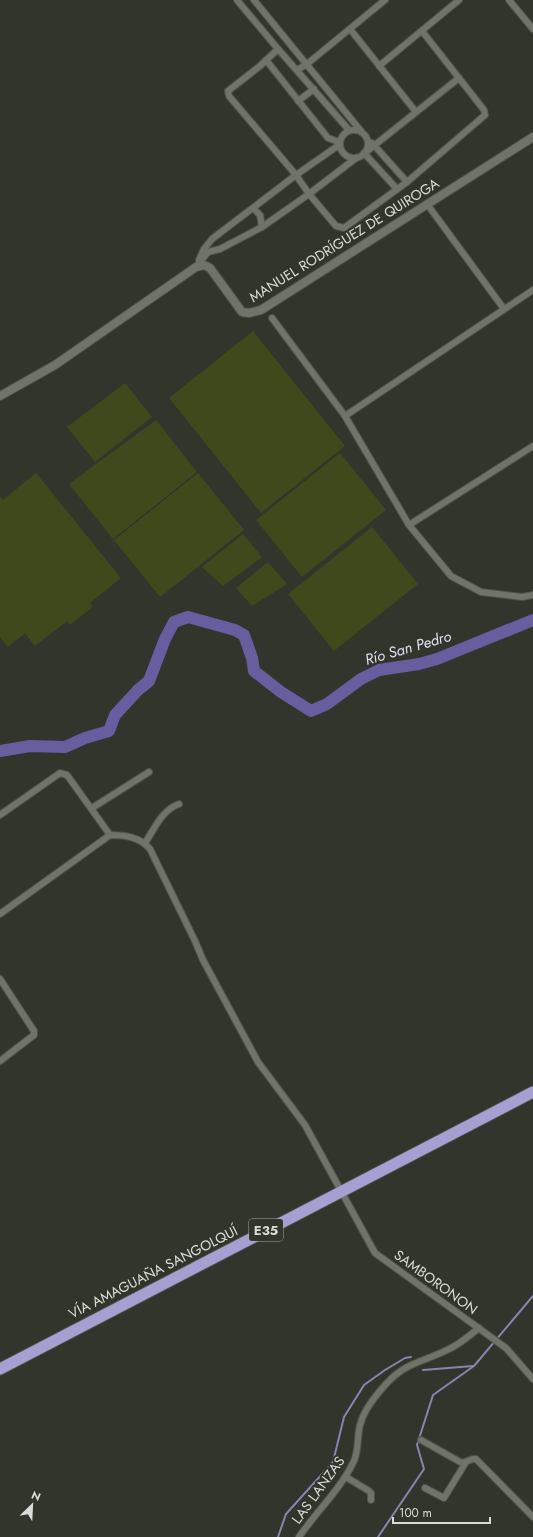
<svg xmlns="http://www.w3.org/2000/svg" width="533" height="1537" viewBox="0 0 533 1537" font-family="Jost,sans-serif">
<rect width="100%" height="100%" fill="#32352c"/>
<!-- park -->
<g fill="#3e491c">
<path d="M253,331l92,115 -84,67 -92,-115z"/>
<path d="M125,383l27,34 -57,45 -28,-35z"/>
<path d="M156,420l41,52 -84,67 -44,-55z"/>
<path d="M340,453l46,57 -84,67 -46,-57z"/>
<path d="M36,473l85,105 -31,25 3,4 -23,18 -3,-4 -32,25 -10,-13 -17,14 -8,-10v-141l3,4z"/>
<path d="M198,473l46,57 -84,67 -46,-57z"/>
<path d="M372,527l46,57 -84,67 -46,-57z"/>
<path d="M243,534l19,23 -39,29 -21,-19z"/>
<path d="M268,562l19,22 -35,22 -16,-18z"/>
</g>
<g fill="none" stroke-linecap="round" stroke-linejoin="round">
<!-- stream -->
<g stroke="#8a83af" stroke-width="2">
<path d="M423,1370l50,-4"/>
<path d="M278,1537l8,-23 47,-52 11,-45 20,-32 21,-15 20,-12 6,-1"/>
<path d="M378,1537l46,-68 -7,-24 16,-50 41,-29 59,-70"/>
</g>
<!-- river -->
<path stroke="#685d9e" stroke-width="12" d="M0,751l30,-5 35,1 20,-9 24,-7 6,-16 23,-25 11,-9 16,-42 9,-17 14,-5 47,13 9,5 8,23 2,13 27,21 30,19 16,-7 34,-25 18,-9 40,-6 18,-5 96,-39"/>
<!-- minor casing -->
<g stroke="#50514a" stroke-width="8">
<g id="minor">
<path d="M237,0l41,49 -18,17 -32,25 1,5 67,79 13,19 27,32 8,2 63,-46 78,-67 -1,-5 -62,-79"/>
<path d="M254,0l107,131"/>
<path d="M509,0l24,29"/>
<path d="M350,29l66,83"/>
<path d="M278,49l71,81"/>
<path d="M266,60l62,78 11,4"/>
<path d="M379,66l80,-66"/>
<path d="M297,70l10,-6 78,-64"/>
<path d="M298,101l16,-12"/>
<circle cx="354" cy="144" r="14"/>
<path d="M372,143l35,39"/>
<path d="M366,152l93,-74"/>
<path d="M364,153l33,36"/>
<path d="M427,204l77,105"/>
<path d="M253,208l7,7 2,12"/>
<path d="M199,260l5,-11 8,-10 84,-64 43,-30"/>
<path d="M196,267l12,-15 12,-3 42,-22 47,-33 47,-36"/>
<path d="M272,318l73,98 64,109 42,51 30,16 41,5 11,-2"/>
<path d="M345,416l188,-126"/>
<path d="M409,525l124,-79"/>
<path d="M92,808l57,-36"/>
<path d="M0,815l60,-42 7,2 43,60"/>
<path d="M145,843c10,-15 17,-33 34,-39"/>
<path d="M0,914l110,-79c15,0 30,2 40,14l45,92 8,19 55,102 47,63 70,128 131,95 27,31"/>
<path d="M0,979l34,52v4l-34,26"/>
<path d="M421,1440l41,23 11,-4h3l57,58"/>
<path d="M346,1477l23,14 2,2v7"/>
<path d="M425,1488l19,10 22,-36"/>
<path d="M299,1537c17,-25 40,-46 54,-74 7,-13 3,-28 8,-41 4,-14 16,-28 25,-38 20,-22 37,-22 61,-34 12,-5 22,-14 32,-22"/>
</g>
</g>
<!-- tertiary casing -->
<g stroke="#50514a" stroke-width="10">
<path id="tertiary" d="M0,396l55,-31 141,-98 8,-2 6,3 32,44 7,1 12,-3 272,-173"/>
</g>
<!-- trunk casing -->
<g stroke="#50514a" stroke-width="13">
<path id="trunk" d="M0,1369l533,-277"/>
</g>
<!-- minor -->
<use href="#minor" stroke="#707369" stroke-width="6"/>
<!-- tertiary -->
<use href="#tertiary" stroke="#707369" stroke-width="8"/>
<!-- trunk -->
<use href="#trunk" stroke="#a6a0d2" stroke-width="11"/>
</g>
<g text-anchor="middle" dominant-baseline="central" stroke-width="4" stroke-linejoin="round" paint-order="stroke">
<!-- shield labels -->
<rect fill="#32352c" stroke="#a8a9a3" stroke-width="1" x="249" y="1219" width="34" height="22" rx="3"/>
<g font-size="13" font-weight="bold" fill="#dadbd6">
<text x="266" y="1230">E35</text>
</g>
<!-- street labels -->
<g font-size="14" fill="#dadbd6" stroke="#32352c">
<text transform="translate(344 240) rotate(-32)">MANUEL RODRÍGUEZ DE QUIROGA</text>
<text transform="translate(153 1272) rotate(-27)">VÍA AMAGUAÑA SANGOLQUÍ</text>
<text transform="translate(436 1282) rotate(36)">SAMBORONON</text>
<text transform="translate(318 1490) rotate(-54)">LAS LANZAS</text>
</g>
<!-- water labels -->
<g font-size="15" font-style="italic" fill="#e0def1" stroke="#32352c">
<text transform="translate(408 648) rotate(-16)">Río San Pedro</text>
</g>
</g>
<!-- north arrow -->
<g transform="translate(32 1505) rotate(24)" stroke="#32352c" stroke-width="3" paint-order="stroke">
<path d="M0-3L7 15L0 10L-7 15Z" fill="#dadbd6"/>
<text y="-6" font-size="11" font-weight="bold" text-anchor="middle" fill="#dadbd6">N</text>
</g>
<!-- scale -->
<path d="M393 1517v6h97v-6" fill="none" stroke="#dadbd6" stroke-width="2"/>
<text x="399" y="1517" font-size="12" fill="#dadbd6" stroke="#32352c" stroke-width="3" paint-order="stroke">100 m</text>
</svg>
